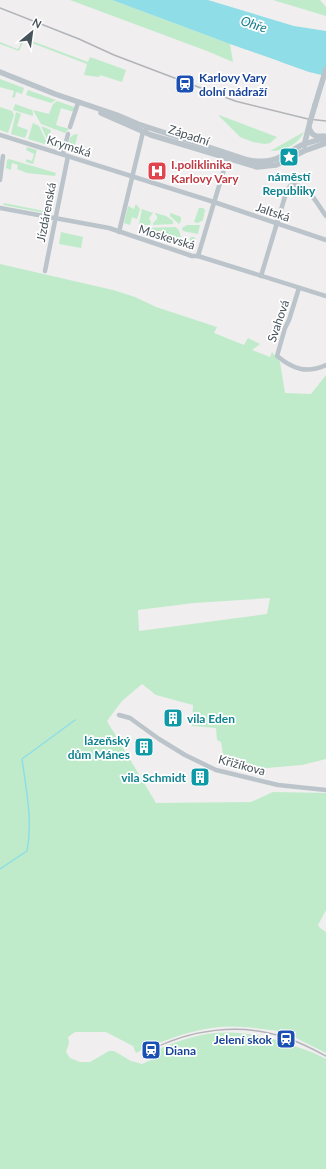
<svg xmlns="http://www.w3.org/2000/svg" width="326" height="1169" viewBox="0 0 326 1169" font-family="Lato,sans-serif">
<rect width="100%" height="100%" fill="#f0eeee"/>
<!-- green -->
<g fill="#bfebcb" fill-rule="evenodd">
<path d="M70,0h42l118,44 3,18 -26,-11z"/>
<path d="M273,0h47l6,7v9z"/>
<path d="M24,38l64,24 2,-5 36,13 -4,12 -22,-7 -1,2 -15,-2 3,-11 -63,-24 -5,11 -19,-7v-2l17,7 2,-1 3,-9z"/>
<path d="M0,79l24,9 -2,6 -6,-2 -1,5 -3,1 2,-7 -14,-4z"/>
<path d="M28,90l28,10 -5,3 -25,-8z"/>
<path d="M57,101l17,6v5l-13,-4 -5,17 13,4 -4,4 -24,-9 -8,-14 16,4 4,-10z"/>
<path d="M15,104l17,6 1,3v3l-20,-6z"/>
<path d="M0,107l12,4 2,4 -6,18 -8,-3z"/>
<path d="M16,112l5,2 -4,12 11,4 -3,8 -14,-4z"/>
<path d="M219,115l58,22 -7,6 -5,1 -12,-2 -13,-5 -21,-21z"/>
<path d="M33,123l6,3 9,19 -20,-6z"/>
<path d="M41,126l10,4 -3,11 10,3 1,-3h2l-1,6 1,1 -11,-2z"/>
<path d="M304,132c-7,13 -19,19 -34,19z"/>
<path d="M78,134l-5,18 -6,-2 3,-12 3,-3z"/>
<path d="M27,147l10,3 -4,14 -7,-2v-3l6,2 2,-7 -8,-4z"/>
<path d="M9,159l47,14 -1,3 -28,-3 -10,-4 1,-4 -6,-2 -1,7 -5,-2 1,-8z"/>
<path d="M4,203l45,9 1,2 -47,-9z"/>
<path d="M136,204l4,5 -3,10 -5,-2 -2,8 -6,-2 4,-17 6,3z"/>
<path d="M199,208h4l2,2 -2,10 -5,3 -4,-1z"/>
<path d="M142,209l11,4 -4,5 2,4 -1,3h-9l-2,-1z"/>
<path d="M155,213l11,3 7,5v3l-20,1v-2l4,-4v-3l-2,-2z"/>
<path d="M171,213l10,4v4l-2,3 -9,-8v-2z"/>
<path d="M187,225h13l-2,9 -15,-3 -1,-3z"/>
<path d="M175,227c5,2 6,9 6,14l-2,2 -39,-12 2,-3z"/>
<path d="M61,232l22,5 -2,11 -22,-4z"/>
<path d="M191,237h3l2,3 -2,6 -4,1 -4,-2 -2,-5 5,1z"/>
<path d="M0,264l113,26 22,7 21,10 61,20 -3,6 30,12 4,-7 12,6 -8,6 18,7 2,-5 8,10 5,31 26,1 15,-19v384l-24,6 -47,4 -22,-7 -10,-8 -2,-12 -4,-2 -1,-12 -24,-2 1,-21 -37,-10 -14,-11 -20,17 -15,20 49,82 95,-1 22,-10 53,1v117l-8,15 2,3 6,4v121l-28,-14 -3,-2 1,-5 -16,-3 -1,2c-12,-1 -23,-3 -35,-4 -32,-3 -61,6 -90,18l-5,1 -13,7 -3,-7 -27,-14h-31l-7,5 1,6 -3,9 4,6 10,4h10l19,-11h5l17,10 11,3 13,-6 1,-8c44,-19 74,-23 121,-10l2,6 11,2 2,-3 22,8 12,6v110h-326zM270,598l-3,16 -128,17 -1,-21 56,-7z"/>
</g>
<!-- water -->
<path fill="#8fdde6" d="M112,0h96l86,26 32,5v45l-17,-4 -79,-28z"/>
<!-- pier -->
<path fill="#f0eeee" d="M247,50l34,12v2l-35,-12z"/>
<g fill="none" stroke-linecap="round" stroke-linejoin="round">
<!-- stream -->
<path stroke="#8fdde6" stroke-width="1.5" d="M0,869l27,-18c6,-30 -1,-62 -5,-92l53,-39"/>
<!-- minor -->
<g stroke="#bac4ca" stroke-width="4.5">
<path d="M70,127l8,-24"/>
<path d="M0,135l214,67 112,38"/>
<path d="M63,154l5,-20"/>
<path d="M0,180l3,-24"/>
<path d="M0,208l109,20 83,28h6l128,40"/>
<path d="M119,232l24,-100 3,-2"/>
<path d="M198,256l30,-100"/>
<path d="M45,271l23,-115"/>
<path d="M261,276l26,-86 3,-4c17,-5 27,18 36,30"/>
<path d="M299,288l-10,32 -4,8 -8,28c16,13 29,18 49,9"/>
<path d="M119,715l11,3 29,21 26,16 31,15 62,15 48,5"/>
</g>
<!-- tertiary -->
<g stroke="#bac4ca" stroke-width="5.5">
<path d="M0,72l55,22 62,21 21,9 110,36c26,5 33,-4 54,-15 7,-3 16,-5 24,-7"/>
<path d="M315,105l11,-36"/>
<path d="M101,113l50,22 106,32 19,-2 28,-14 22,-8"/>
<path d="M309,128c3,8 7,9 15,8"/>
<path d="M304,146l6,-24"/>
</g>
<!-- rail -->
<g stroke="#b1b4b8" stroke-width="1.5">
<path d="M0,8l79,31 35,16 121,46 73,18 18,2"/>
<path d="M147,1052c42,-23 94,-30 140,-14 14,5 26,11 39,18"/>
</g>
<!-- tertiary-bridge -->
<path stroke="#bac4ca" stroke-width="5.5" d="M310,122l5,-17"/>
</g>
<!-- icons -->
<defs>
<g id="station-square" transform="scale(1)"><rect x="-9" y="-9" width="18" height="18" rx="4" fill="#1a4fb4" stroke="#fff"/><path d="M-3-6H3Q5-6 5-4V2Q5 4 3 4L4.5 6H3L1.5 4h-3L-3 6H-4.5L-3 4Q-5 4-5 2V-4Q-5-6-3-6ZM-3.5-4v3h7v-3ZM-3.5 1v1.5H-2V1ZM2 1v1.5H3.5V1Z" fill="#fff"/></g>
<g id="sight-square" transform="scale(1)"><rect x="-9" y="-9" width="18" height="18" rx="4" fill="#0f9aa8" stroke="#fff"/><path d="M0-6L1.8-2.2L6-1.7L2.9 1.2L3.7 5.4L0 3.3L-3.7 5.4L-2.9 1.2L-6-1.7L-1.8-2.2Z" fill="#fff"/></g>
<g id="hospital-square" transform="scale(1)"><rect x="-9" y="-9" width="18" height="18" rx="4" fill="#e0444e" stroke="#fff"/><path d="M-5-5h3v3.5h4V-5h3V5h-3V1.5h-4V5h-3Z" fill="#fff"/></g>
<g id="building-square" transform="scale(1)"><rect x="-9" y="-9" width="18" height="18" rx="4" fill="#0f9aa8" stroke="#fff"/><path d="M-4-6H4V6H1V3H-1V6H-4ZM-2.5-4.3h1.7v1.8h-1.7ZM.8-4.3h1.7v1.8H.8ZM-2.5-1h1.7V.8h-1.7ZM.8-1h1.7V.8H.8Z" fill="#fff"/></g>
</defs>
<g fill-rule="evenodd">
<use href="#station-square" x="185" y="84"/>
<use href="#sight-square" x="289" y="157"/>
<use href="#hospital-square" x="157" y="171"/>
<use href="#building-square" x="173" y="718"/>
<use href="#building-square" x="144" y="747"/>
<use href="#building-square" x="200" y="777"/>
<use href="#station-square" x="286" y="1039"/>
<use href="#station-square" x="151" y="1050"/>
</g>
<g text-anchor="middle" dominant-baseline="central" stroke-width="3.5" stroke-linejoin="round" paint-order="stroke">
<!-- transit labels -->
<g font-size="12" font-weight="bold" fill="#164399" stroke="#fff" text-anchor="start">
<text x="199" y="77">Karlovy Vary<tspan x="199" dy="14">dolní nádraží</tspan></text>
<text x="272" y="1039" text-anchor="end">Jelení skok</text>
<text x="165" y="1050">Diana</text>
</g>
<!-- street labels -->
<g font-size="12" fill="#47535a" stroke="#fff">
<text transform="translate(189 135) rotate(18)">Západní</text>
<text transform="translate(69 146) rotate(18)">Krymská</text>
<text transform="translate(46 212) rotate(-79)">Jízdárenská</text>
<text transform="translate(273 212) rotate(19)">Jaltská</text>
<text transform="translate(167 237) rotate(17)">Moskevská</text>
<text transform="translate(278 321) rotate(-71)">Svahová</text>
<text transform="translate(242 765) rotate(15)">Křižíkova</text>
</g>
<!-- health labels -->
<g font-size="12" font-weight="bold" fill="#be3a42" stroke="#fff" text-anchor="start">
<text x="171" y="164">I.poliklinika<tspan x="171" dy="14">Karlovy Vary</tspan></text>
</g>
<!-- culture labels -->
<g font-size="12" font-weight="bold" fill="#0d838f" stroke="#fff" text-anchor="end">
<text x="289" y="176" text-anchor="middle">náměstí<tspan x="289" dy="14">Republiky</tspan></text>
<text x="187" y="718" text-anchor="start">vila Eden</text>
<text x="130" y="740">lázeňský<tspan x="130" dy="14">dům Mánes</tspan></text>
<text x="186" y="777">vila Schmidt</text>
</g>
<!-- water labels -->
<g font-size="13" font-style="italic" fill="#157e8a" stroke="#fff">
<text transform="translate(254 24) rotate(18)">Ohře</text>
</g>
</g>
<!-- north arrow -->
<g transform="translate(32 32) rotate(29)" stroke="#ffffff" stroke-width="3" paint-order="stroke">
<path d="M0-3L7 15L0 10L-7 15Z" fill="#47535a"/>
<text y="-6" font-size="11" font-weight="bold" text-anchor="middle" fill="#47535a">N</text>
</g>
</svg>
